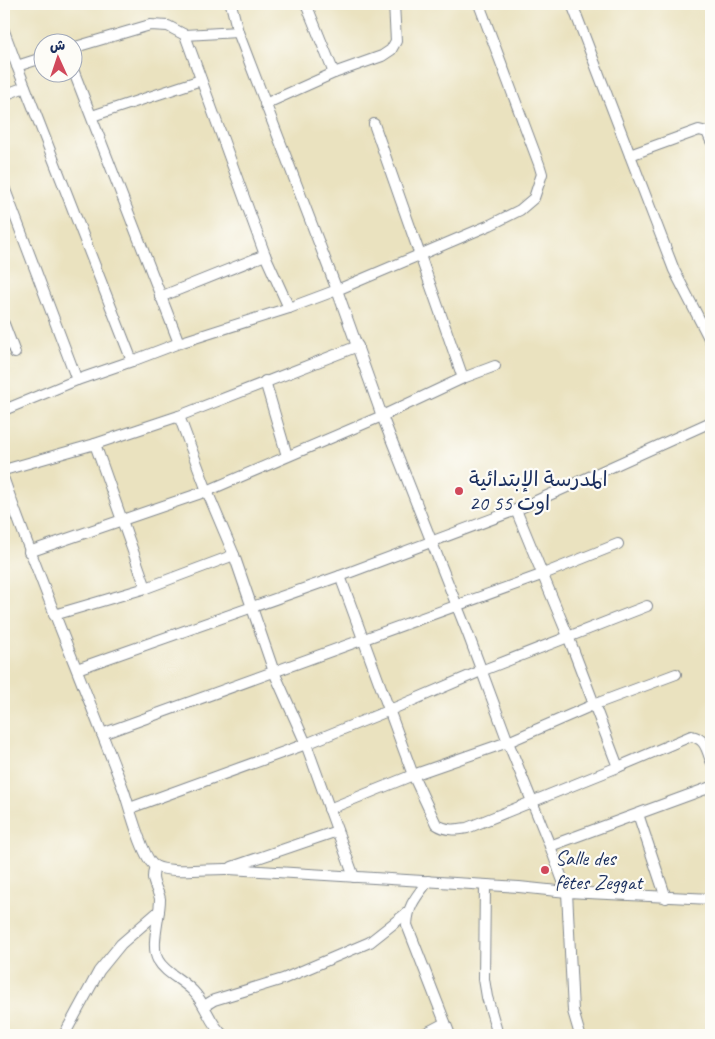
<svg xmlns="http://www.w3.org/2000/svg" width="715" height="1039" viewBox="0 0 715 1039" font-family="Caveat,'Playpen Sans Arabic',sans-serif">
<rect width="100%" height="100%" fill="#fdfcf7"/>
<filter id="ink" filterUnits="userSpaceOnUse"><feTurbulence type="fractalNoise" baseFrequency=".02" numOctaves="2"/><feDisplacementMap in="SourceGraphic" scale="10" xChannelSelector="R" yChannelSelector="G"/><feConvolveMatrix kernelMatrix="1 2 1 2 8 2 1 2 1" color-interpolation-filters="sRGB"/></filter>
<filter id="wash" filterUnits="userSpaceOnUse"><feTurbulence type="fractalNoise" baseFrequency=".0096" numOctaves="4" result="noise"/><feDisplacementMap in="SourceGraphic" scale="20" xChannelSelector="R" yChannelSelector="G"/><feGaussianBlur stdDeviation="1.12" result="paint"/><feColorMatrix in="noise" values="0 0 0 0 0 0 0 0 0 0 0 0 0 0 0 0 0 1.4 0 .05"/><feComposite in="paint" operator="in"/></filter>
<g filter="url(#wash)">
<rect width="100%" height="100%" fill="#eae2bf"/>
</g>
<g filter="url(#ink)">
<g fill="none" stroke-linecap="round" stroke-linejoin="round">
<!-- street casing -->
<g stroke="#82888e" stroke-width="12">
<g id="street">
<path d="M231,4l7,28 99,258 45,126 86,218 40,108 42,104 17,46 6,119 7,24"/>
<path d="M306,4l28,69"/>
<path d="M572,4l102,266 37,72"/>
<path d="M4,31l13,35 25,-8"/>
<path d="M185,35l80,220 24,53"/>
<path d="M72,48l78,-23 18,1 17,9 53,-3"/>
<path d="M17,66l115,295 47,-18 110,-35 48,-18 153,-65 30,-15 14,-12 8,-24 -3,-10 -60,-160"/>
<path d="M72,67l107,276"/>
<path d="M4,95l21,-8"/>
<path d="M265,104l69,-31 48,-17 9,-6 5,-9 -2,-37"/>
<path d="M92,116l109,-36"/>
<path d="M374,124l89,254"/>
<path d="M630,155l69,-25 8,2 4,9"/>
<path d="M4,187l73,193 -73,30"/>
<path d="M160,297l105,-42"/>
<path d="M4,324l11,29"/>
<path d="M77,380l55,-19"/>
<path d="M265,381l22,75"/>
<path d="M95,444l84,-28"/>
<path d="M4,470l91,-26 51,144"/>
<path d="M4,480c37,105 81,207 120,311 5,15 19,69 31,75 16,8 56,2 74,3 97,6 193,12 290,18l48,5 144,7"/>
<path d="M29,552l178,-61 175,-75 81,-38 32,-12"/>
<path d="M340,576l73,199 23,49c10,7 19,6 31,4l151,-61 -50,-131 -52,-126"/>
<path d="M54,615l92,-27 88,-33"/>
<path d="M77,669l263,-93 176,-66 195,-88"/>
<path d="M102,734l439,-159 77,-31"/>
<path d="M618,767l73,-31c14,2 16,14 20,25"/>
<path d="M130,808l176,-64 84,-34 91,-39 166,-65"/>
<path d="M329,809l84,-34 95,-33 85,-37 83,-31"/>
<path d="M638,814l28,84"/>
<path d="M550,846l161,-59"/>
<path d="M155,866c-1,3 -2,8 -2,11 0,8 6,15 7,22 0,18 -10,47 -2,61 7,13 25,20 35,31 13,13 16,32 30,44"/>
<path d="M232,867l105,-36"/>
<path d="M354,877l-48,-133 -32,-72 -40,-117 -27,-64 -28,-75 179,-70"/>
<path d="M428,881c-12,16 -20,24 -21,44l43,110"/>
<path d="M485,885l-1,94 3,18 11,38"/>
<path d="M204,1006l10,-6 69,-21 87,-37 38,-30"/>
<path d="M64,1035l35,-64 22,-27 38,-33"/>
<path d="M422,1035l23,-12"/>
</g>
</g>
<!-- street -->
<use href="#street" stroke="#fff" stroke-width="10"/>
</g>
</g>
<!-- markers -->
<g fill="#d1495b" stroke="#fdfcf7" stroke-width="2">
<circle cx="459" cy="491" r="5"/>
<circle cx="545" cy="870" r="5"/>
</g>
<g text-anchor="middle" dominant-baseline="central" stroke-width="4.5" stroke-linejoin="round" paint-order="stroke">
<!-- poi labels -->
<g font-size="21" fill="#1b2f5e" stroke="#fdfcf7" text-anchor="start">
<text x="469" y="479">المدرسة الإبتدائية<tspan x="469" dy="24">20 اوت 55</tspan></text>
<text x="555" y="858">Salle des<tspan x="555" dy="24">fêtes Zeggat</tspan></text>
</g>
</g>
<!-- margin -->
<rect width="715" height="1039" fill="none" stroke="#fdfcf7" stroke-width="20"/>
<!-- north arrow -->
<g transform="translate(58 58) rotate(357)"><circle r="24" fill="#fdfcf7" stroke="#a3aaba"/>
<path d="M0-4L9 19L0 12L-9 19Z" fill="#d1495b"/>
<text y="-8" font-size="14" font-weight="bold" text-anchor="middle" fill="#1b2f5e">ش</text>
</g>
</svg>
